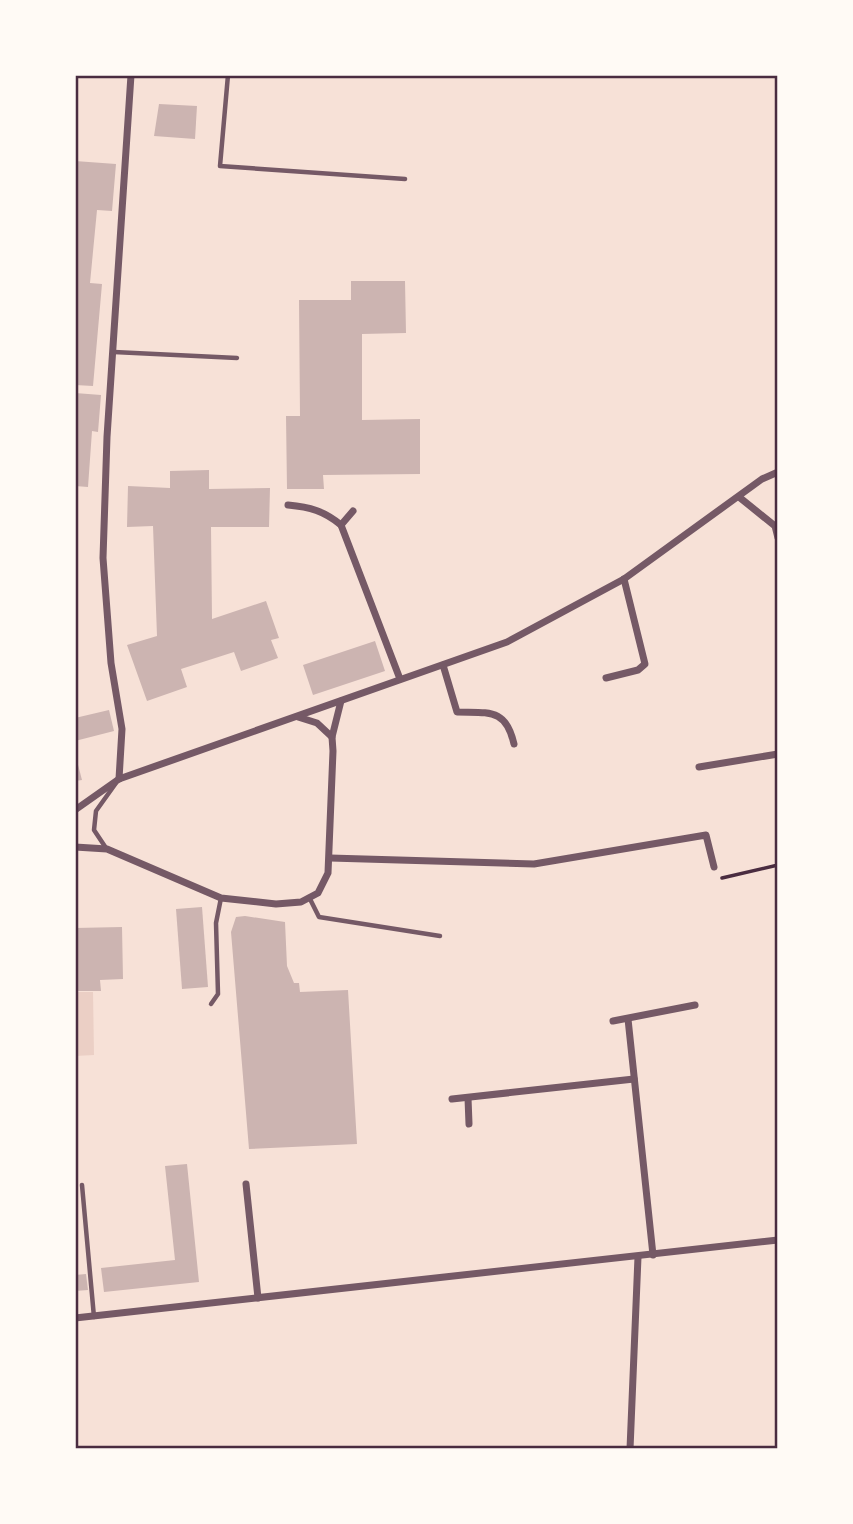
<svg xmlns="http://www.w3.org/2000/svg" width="853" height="1524" viewBox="0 0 853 1524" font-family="Ubuntu,sans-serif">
<rect width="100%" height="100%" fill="#f7e1d7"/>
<!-- green -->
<path fill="#ebcfc5" d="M75,992h18l1,63 -19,1z"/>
<!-- building -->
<g fill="#ccb4b1">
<path d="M159,104l38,2 -2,33 -41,-3z"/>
<path d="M75,161l41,3 -4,47 -15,-1 -7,73 12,1 -9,102 -18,-1z"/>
<path d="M351,281h54l1,52 -44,1v86l58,-1v55l-97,1 1,14h-37l-1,-73h14l-1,-116h52z"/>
<path d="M75,393l26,2 -3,37 -6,-1 -4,56 -13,-1z"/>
<path d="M209,470v19l61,-1 -1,39h-58l1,92 54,-18 13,37 -8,2 7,18 -37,13 -7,-19 -53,17 6,18 -40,14 -20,-56 30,-9 -4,-110 -26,1 1,-41 42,2v-17z"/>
<path d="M375,641l10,30 -72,24 -10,-30z"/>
<path d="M109,710l5,21 -39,10v-23z"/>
<path d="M76,757l6,23 -7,1v-23z"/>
<path d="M202,907l6,80 -26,2 -6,-80z"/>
<path d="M245,916l40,6 2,44 7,17h5l1,9 48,-2 9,154 -108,5 -18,-217 5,-15z"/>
<path d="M122,927l1,52 -23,1 1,11h-26v-63z"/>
<path d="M187,1164l12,118 -95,10 -3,-24 74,-8 -10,-94z"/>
<path d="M86,1274l2,16 -13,1v-16z"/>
</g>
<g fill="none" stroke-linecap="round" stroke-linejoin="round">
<!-- path -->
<path stroke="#4a2c40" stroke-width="3.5" d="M722,878l56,-13"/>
<!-- service -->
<g stroke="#755966" stroke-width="4.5">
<path d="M228,75l-8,91 185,13"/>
<path d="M114,352l123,6"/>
<path d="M106,848l-12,-18 2,-19 20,-28"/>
<path d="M310,899l9,18 121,19"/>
<path d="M211,1004l7,-10 -2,-71 5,-25"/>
<path d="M82,1185l12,132"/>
</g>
<!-- minor -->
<g stroke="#755966" stroke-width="7">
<path d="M739,497l36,29 3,12"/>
<path d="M288,505c22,2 36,6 53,20l59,154"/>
<path d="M341,525l12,-14"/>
<path d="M443,665l14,47c32,1 49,-4 57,32"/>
<path d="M606,678l32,-8 7,-6 -21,-85"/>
<path d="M332,737l9,-36"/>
<path d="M699,767l79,-13"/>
<path d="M119,779l3,-50 -11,-66 -8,-105 4,-121 24,-362"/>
<path d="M75,810l44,-31 388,-137 117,-63 138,-100 16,-7"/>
<path d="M75,847l32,2 114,49 55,6 25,-2 17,-9 10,-20 5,-122 -1,-14 -15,-14 -19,-6"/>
<path d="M330,858l204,6 172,-29 8,32"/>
<path d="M628,1019l25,236"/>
<path d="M613,1021l82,-16"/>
<path d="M468,1098l1,26"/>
<path d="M452,1099l182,-20"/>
<path d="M246,1184l12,114"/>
<path d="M75,1318l703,-78"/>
<path d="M630,1449l8,-192"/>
</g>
</g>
<!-- border -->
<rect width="853" height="1524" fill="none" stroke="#fffaf5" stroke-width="154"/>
<rect x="77" y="77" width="699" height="1370" fill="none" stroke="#4a2c40" stroke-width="2.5"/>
</svg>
